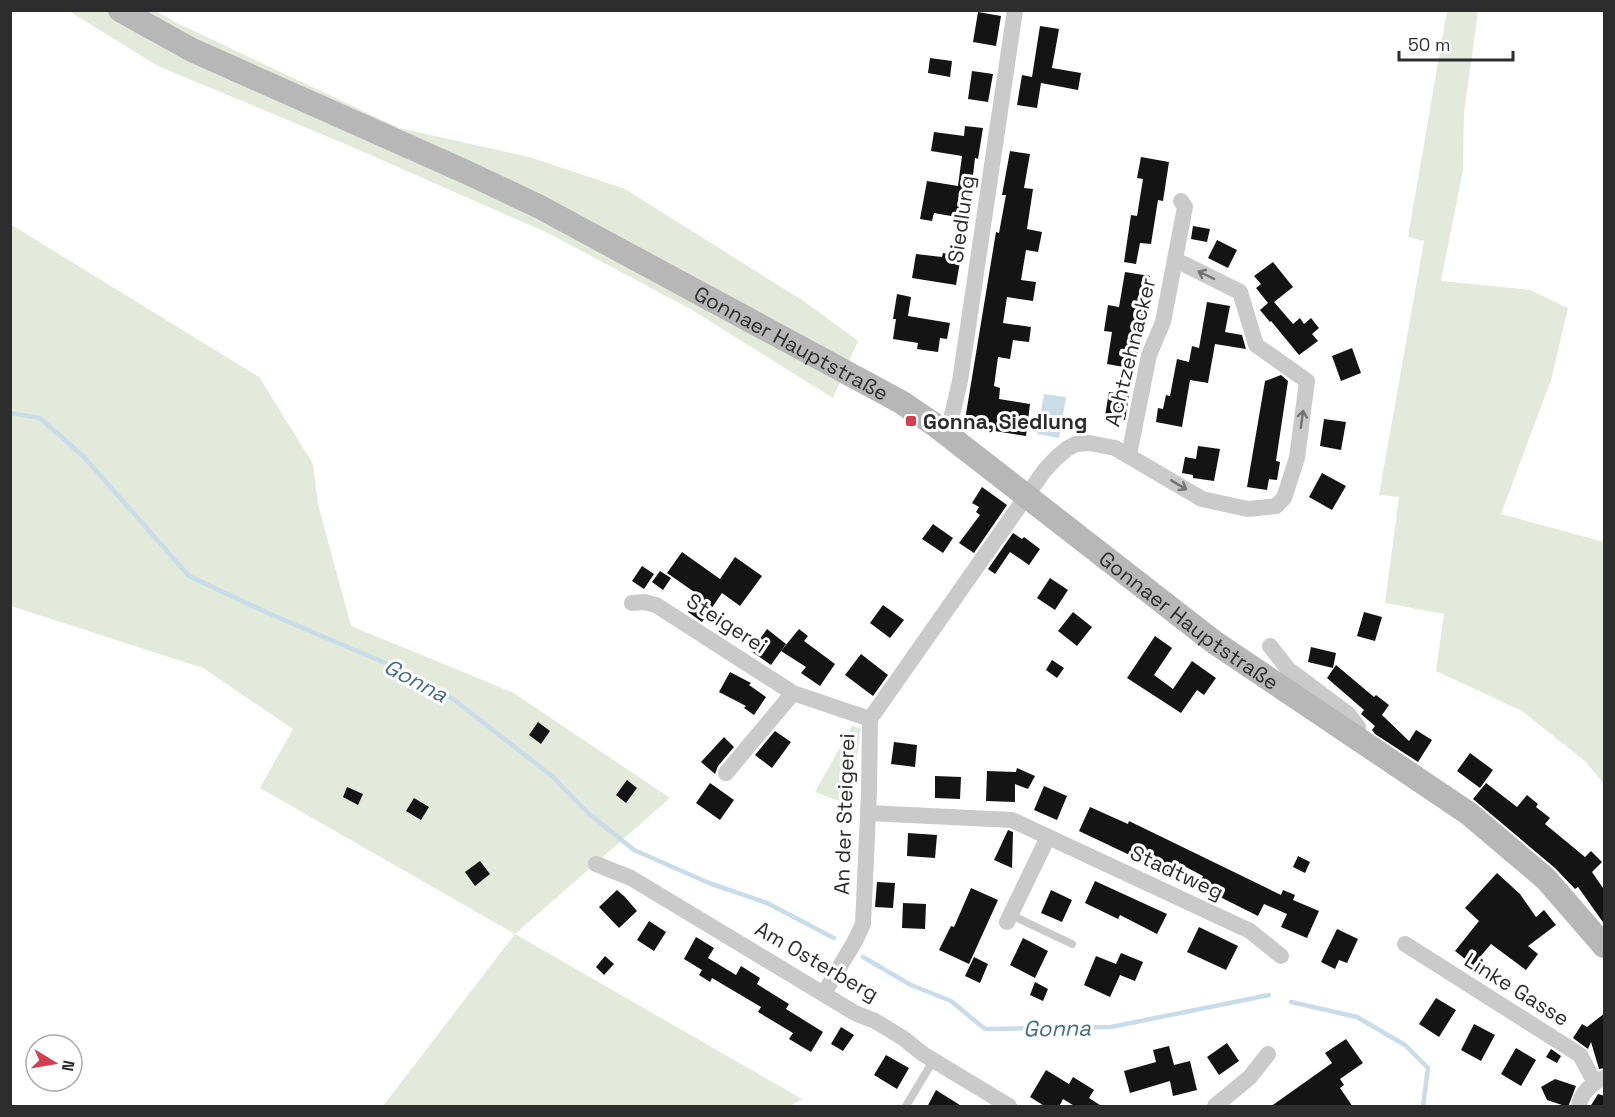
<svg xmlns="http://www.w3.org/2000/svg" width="1615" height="1117" viewBox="0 0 1615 1117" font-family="'Space Grotesk',sans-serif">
<rect width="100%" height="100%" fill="#fff"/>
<!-- green -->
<g fill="#e3e9db">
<path d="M69,11h87l21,12 222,105 130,29 96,32 180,113 53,39 -25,57 -141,-88 -142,-76 -200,-88 -192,-80z"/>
<path d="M1447,11h31l-14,102 -1,57 -22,111 89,9 38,18 -17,72 -50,134 103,28v242l-18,-22 -64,-51 -86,-40 8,-57 -59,-11 14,-106 -20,-2 45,-254 -16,-4z"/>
<path d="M10,224l249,153 54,87 5,40 33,122 161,66 158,106 -155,136 287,165 -12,7h-407l132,-172 -255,-146 33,-59 -90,-61 -192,-62z"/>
<path d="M852,726l9,3 -11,76 -35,-13z"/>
</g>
<!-- water -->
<path fill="#c9dce7" d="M1044,394l22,3 -7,41 -22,-4z"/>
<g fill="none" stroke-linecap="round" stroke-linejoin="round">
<!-- stream -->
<g stroke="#c9dce7" stroke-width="4.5">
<path d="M10,413l30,5 44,39 105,119 81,38 127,54 56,31 99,77 36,37 46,37 75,33 58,20 67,35"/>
<path d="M863,957l48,28 40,16 34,28 126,-2 158,-32"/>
<path d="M1291,1002l66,15 48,28 23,23 -5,38"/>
</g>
</g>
<!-- building -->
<g fill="#141414">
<path d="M978,12l23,4 -5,30 -23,-4z"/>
<path d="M1040,26l19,3 -7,39 29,5 -3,17 -37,-7 -4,25 -20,-3 5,-30 10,2z"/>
<path d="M930,58l22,3 -2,16 -22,-4z"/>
<path d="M972,71l21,3 -5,28 -20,-3z"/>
<path d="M965,126l18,2 -5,31 -3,-1 -7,61 -34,-6 -2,8 -12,-2 7,-38 31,5 4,-30 -31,-5 3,-19 30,4z"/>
<path d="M1010,151l20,3 -6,34 9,1 -6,40 15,3 -4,20 -12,-2 -5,30 15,2 -3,19 -26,-4 -4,26 28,4 -2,15 -16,-2 -3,19 -12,-2 -4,29 6,2 -1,11 31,5 -4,32 -62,-10 32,-194 3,1 7,-38h-4z"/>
<path d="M1141,157l28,5 -6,39 -5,-1 -7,44 -11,-1 -4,21 -12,-2 7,-47 6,1 6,-37 -6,-1z"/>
<path d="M1193,226l17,3 -3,13 -16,-3z"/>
<path d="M1217,240l20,10 -9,18 -20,-10z"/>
<path d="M943,253l18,3 -5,29 -44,-7 4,-24 26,3z"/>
<path d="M1273,262l20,25 -19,15 19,22 7,-6 4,6 7,-6 8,10 -7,6 6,7 -19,14 -28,-34 -1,1 -10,-12 8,-7 -12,-15 5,-4 -7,-8z"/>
<path d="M1125,272l25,4 -15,93 -28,-5 5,-32 -8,-1 4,-26 11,2z"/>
<path d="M897,294l14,3 -3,19 42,7 -3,16 -7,-1 -2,14 -21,-3 1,-6 -25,-4 3,-20h-3z"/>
<path d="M1207,302l23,4 -5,26 17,3 4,14 -31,-5 -7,39 -18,-3 -8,47 -26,-5 2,-14 5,1 3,-14 4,1 7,-37 12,3 3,-16 7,2z"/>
<path d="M1352,348l9,25 -20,8 -9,-25z"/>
<path d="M1281,375l7,6 -12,80 4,1 -3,18 -8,-1 -2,11 -20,-3 18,-106z"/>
<path d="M1109,392l20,3 -4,25 -20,-4z"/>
<path d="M1324,419l22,3 -5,28 -21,-4z"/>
<path d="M1198,446l22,3 -6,32 -21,-3v-3l-11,-2 3,-16 11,2z"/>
<path d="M1322,473l24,13 -14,24 -23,-13z"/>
<path d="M982,487l25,18 -33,48 -15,-10 21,-28 -4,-3 3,-5 -7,-4z"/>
<path d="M933,524l20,14 -10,15 -21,-14z"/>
<path d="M1013,533l9,6 2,-2 16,12 -11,16 -19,-13 -15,22 -7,-5z"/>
<path d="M682,552l38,27 15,-22 27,19 -22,30 -18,-13 -20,29 -14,-10 12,-16 -33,-23z"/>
<path d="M642,566l12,8 -10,15 -12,-8z"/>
<path d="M660,571l11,7 -8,12 -11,-8z"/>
<path d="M1050,578l18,12 -13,20 -18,-12z"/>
<path d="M883,605l21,15 -14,18 -20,-15z"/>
<path d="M1073,612l19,15 -15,19 -19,-15z"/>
<path d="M1364,612l18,5 -7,24 -18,-5z"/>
<path d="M767,629l19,15 -15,21 -20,-14z"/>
<path d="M799,629l9,7 -4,5 31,23 -15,22 -19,-13 5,-6 -25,-16z"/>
<path d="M1155,636l17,12 -18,27 19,14 19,-28 24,17 -12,17 -7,-5 -16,23 -54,-35z"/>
<path d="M1311,647l25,6 -3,15 -25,-6z"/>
<path d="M861,654l27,21 -15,21 -28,-21z"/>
<path d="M1052,660l12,8 -7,10 -11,-8z"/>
<path d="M1336,665l38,32 2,-2 13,10 -7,10 27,26 7,-11 16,10 -14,22 -43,-28 -3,-4 3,-4 -14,-12 3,-4 -37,-32z"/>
<path d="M730,672l21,11 -2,2 17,12 -12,18 -10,-7 2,-2 -27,-14z"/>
<path d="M538,722l12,9 -9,13 -12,-9z"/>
<path d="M775,731l16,11 -19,26 -17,-13z"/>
<path d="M724,737l10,10 -16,19 -3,8 -14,-12z"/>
<path d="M894,742l23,3 -2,22 -24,-3z"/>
<path d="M1470,753l23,17 -13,18 -23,-17z"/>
<path d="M1017,768l18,8 -7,13 -13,-5v18l-29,-1 1,-30 29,1z"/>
<path d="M935,776l26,1 -1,22 -25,-1z"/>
<path d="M627,780l10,8 -11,15 -10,-8z"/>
<path d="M710,783l24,17 -14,20 -24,-17z"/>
<path d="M1486,783l31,24 10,-12 11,9 -2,3 14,11 -5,6 40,33 6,-6 11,11 -10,10 13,19v34l-27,-38 -3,2 -20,-21 -82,-69z"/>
<path d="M1044,786l23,10 -10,24 -23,-10z"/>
<path d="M347,787l16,7 -5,11 -15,-8z"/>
<path d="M414,798l15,9 -8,13 -15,-9z"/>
<path d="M1090,807l38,17 1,-3 152,74 2,-5 12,5 -2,5 26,11 -12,27 -26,-11 6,-13 -23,-10 -6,12 -60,-30 5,-10 -21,-11 -6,12 -97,-46z"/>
<path d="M1008,830l5,2 -1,36 -18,-8z"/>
<path d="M908,833l29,2 -2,23 -28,-2z"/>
<path d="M1298,856l12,6 -5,11 -12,-6z"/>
<path d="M480,861l10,13 -15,12 -10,-14z"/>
<path d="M1497,873l23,21 16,23 8,-7 12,15 -28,21 10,8 -12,16 -35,-26 -18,21 -18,-14 24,-30 -14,-13z"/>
<path d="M1095,881l72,33 -10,20 -37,-19 -2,4 -33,-16z"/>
<path d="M877,882l18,1 -2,25 -18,-1z"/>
<path d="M971,888l27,12 -29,64 -30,-14 12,-24 3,1z"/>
<path d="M617,890l8,7 12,14 -18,17 -20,-21z"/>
<path d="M1051,890l21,10 -10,22 -21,-9z"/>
<path d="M903,903l23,1 -1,25 -23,-1z"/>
<path d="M649,921l17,11 -12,19 -17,-11z"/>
<path d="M1199,927l39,19 -12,24 -39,-18z"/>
<path d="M1337,929l21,10 -11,24 -8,-3 -4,9 -14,-7z"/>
<path d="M696,937l18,11 -6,10 28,17 5,-9 19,12 -3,6 32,20 -3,5 37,23 -12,20 -22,-13 4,-6 -35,-21 3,-5 -49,-29 -2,4 -11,-7 3,-5 -18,-11z"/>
<path d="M1023,938l25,13 -13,27 -25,-13z"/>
<path d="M1121,953l22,9 -8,19 -15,-6 -10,22 -26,-12 12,-29 20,8z"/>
<path d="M605,956l9,8 -10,11 -8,-8z"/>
<path d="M974,957l14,7 -8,19 -15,-7z"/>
<path d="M1035,982l13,7 -5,12 -13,-6z"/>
<path d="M1436,998l20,12 -17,27 -20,-13z"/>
<path d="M1605,1013v55l-6,1 -8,-27 -3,7 -15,-11 9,-14 5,3z"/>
<path d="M1474,1024l21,11 -14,26 -20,-11z"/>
<path d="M841,1027l13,8 -11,16 -12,-7z"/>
<path d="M1346,1039l17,24 -23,16 4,6 -4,3 13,19h-83l62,-44 -7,-10z"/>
<path d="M1227,1043l12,18 -20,14 -12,-18z"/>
<path d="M1169,1046l5,19 16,-4 7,29 -24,6 -3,-15 -40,12 -6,-22 32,-9 -3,-12z"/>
<path d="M1516,1048l20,12 -15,26 -20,-12z"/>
<path d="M1551,1049l10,7 -4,7 -11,-6z"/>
<path d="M886,1055l23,13 -12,21 -23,-14z"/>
<path d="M1046,1070l23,14 4,-7 21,13 -5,8 14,9h-27l-13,-8 -4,8h-13l-16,-10z"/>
<path d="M1555,1079l21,7 -8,21 -21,-7 -6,-13z"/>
<path d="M936,1090l27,17h-36z"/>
<path d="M1598,1094l7,2v11h-15z"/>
</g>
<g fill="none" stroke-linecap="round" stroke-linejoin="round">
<!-- lane -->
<g stroke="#cacaca" stroke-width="8">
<path d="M1011,915l61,29"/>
<path d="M906,1106l27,-45"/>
</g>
<!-- street -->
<g stroke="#cacaca" stroke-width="16">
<path d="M943,431l8,-12 9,-38 55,-371"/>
<path d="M1129,455l20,-100 14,-33 22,-115 -4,-6"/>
<path d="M632,603l12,-1 12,3 137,88 77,26"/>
<path d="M1270,646l18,23 60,45 10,13v13"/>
<path d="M726,773l67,-80"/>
<path d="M868,813l144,7 238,111 31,25"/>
<path d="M596,864l35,14 224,135 20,8 28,17 20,16 86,52"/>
<path d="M1007,922l41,-85"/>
<path d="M1405,944l175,111 14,26"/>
<path d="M824,993l31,-52 8,-17 6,-132 1,-73 174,-248 12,-13 12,-10 8,-4 13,-1 26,5 87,51 46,10 28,-3 8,-8 13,-40 10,-77 -51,-36 -16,-53 -64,-32"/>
<path d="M1215,1106l35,-29 18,-23"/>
<path d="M1579,1106c1,-12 14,-24 25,-28"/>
</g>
<!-- secondary -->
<path stroke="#b7b7b7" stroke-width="24" id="s1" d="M120,10l72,40 274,122 74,35 361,195 34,23 279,217 254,171 78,66 58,67"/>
</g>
<!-- one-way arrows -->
<defs><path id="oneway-shaft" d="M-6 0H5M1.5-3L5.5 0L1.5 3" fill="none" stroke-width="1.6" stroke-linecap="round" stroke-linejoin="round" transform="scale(1.5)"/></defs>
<g stroke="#747474">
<use href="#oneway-shaft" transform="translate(1206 275) rotate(-154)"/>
<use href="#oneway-shaft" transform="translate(1302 419) rotate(-82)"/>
<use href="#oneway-shaft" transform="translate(1179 485) rotate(31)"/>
</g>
<!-- markers -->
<rect fill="#d33f4e" stroke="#fff" stroke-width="2" x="905" y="415" width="12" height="12" rx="3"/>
<g text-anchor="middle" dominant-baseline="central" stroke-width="6" stroke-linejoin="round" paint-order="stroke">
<!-- street labels -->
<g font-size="21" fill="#2d2d2d" stroke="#fff">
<text transform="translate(961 219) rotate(-82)">Siedlung</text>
<text stroke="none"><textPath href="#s1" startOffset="750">Gonnaer Hauptstraße</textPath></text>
<text transform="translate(1130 352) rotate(-76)">Achtzehnacker</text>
<text stroke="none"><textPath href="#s1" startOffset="1236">Gonnaer Hauptstraße</textPath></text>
<text transform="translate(727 623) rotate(33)">Steigerei</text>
<text transform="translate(844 814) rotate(-88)">An der Steigerei</text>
<text transform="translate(1177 872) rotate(25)">Stadtweg</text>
<text transform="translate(817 961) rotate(30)">Am Osterberg</text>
<text transform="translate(1517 989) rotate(32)">Linke Gasse</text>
</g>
<!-- poi labels -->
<g font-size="21" font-weight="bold" fill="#2d2d2d" stroke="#fff" text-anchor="start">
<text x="923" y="421">Gonna, Siedlung</text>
</g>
<!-- water labels -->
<g font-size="22" font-style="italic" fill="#436e86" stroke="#fff">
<text transform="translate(416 680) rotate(28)">Gonna</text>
<text transform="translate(1057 1028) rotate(-1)">Gonna</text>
</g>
</g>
<!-- border -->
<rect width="1615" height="1117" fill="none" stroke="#2d2d2d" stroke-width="24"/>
<!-- north arrow -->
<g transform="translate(54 1063) rotate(101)"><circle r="28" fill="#ffffff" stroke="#ababab" stroke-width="1.5"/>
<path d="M0-4.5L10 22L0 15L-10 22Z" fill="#d33f4e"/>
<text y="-9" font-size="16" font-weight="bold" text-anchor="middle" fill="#2d2d2d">N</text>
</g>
<!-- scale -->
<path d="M1399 51v9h114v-9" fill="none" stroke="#2d2d2d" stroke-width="3"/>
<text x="1408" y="51" font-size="18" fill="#2d2d2d" stroke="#ffffff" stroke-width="4.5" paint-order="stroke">50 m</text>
</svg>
